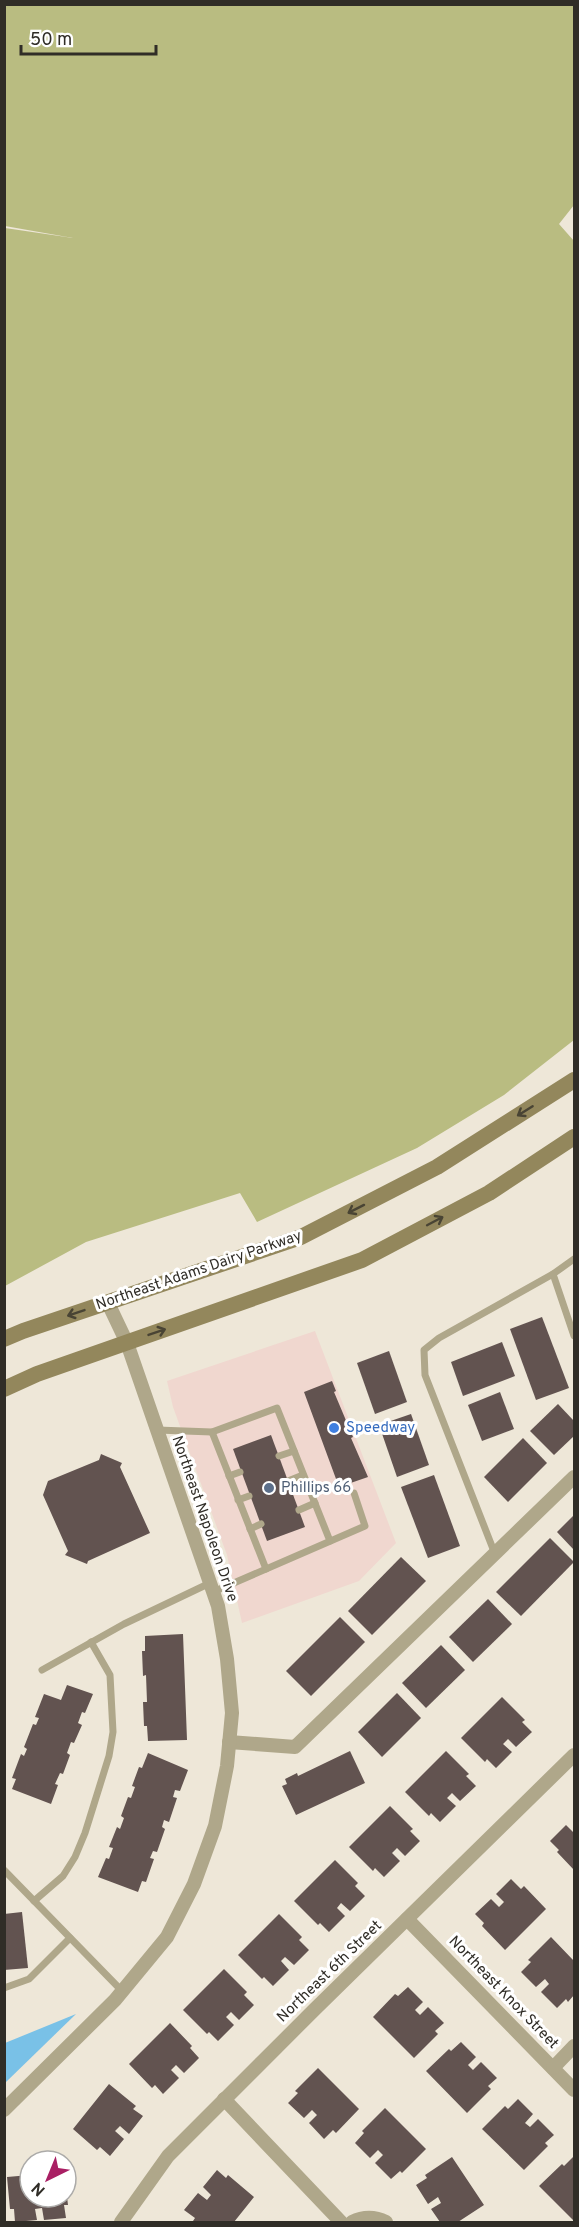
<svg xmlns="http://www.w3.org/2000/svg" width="579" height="2227" viewBox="0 0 579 2227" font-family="Overpass,sans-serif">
<rect width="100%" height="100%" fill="#eee7d8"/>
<!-- commercial -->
<path fill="#f0d7cf" d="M315,1331l81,212 -37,38 -117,42 -15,-68 -54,-148 -6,-26z"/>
<!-- green -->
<path fill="#b9bc81" d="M5,4l569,1v200l-15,19 15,17v799l-70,55 -87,53 -160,74 -17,-29 -154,49 -81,44v-1058l68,10 -68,-12z"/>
<!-- water -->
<path fill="#79c1e7" d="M76,2014l-71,69v-40z"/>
<!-- building -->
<g fill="#625350">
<path d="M542,1317l27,71 -33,12 -26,-71z"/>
<path d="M502,1342l13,34 -52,20 -12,-34z"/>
<path d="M389,1351l18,51 -32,12 -18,-51z"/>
<path d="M332,1381l4,10 -2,1 19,45 -2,1 17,39 -29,10 -35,-95z"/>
<path d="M500,1392l14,37 -32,12 -14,-36z"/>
<path d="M558,1404l16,17v15l-20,19 -24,-24z"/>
<path d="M411,1414l18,51 -32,12 -18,-52z"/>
<path d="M271,1435l34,92 -38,14 -34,-92z"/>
<path d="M523,1438l24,25 -39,39 -24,-25z"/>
<path d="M101,1454l21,9 -2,4 30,66 -62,28 -1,3 -22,-9 3,-4 -25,-56 5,-14 51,-21z"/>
<path d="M434,1475l26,71 -32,12 -27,-71z"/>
<path d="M574,1515v35l-17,-18z"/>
<path d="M550,1538l24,24 -53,54 -25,-24z"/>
<path d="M401,1557l25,24 -54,54 -24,-24z"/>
<path d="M488,1599l24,25 -39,38 -24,-25z"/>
<path d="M340,1617l25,25 -54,54 -25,-25z"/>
<path d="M183,1634l4,106 -39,1 -1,-15h-3l-1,-24h4l-1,-27 -3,1 -1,-25h3v-15z"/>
<path d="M441,1645l24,25 -39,38 -24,-25z"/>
<path d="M67,1685l26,9 -8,19 -3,-1 -4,11 4,2 -8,18 -3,-1 -4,11 3,2 -7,19 -3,-1 -5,11 3,1 -7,19 -39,-15 4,-10 -4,-1 9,-24 3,2 3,-7 -3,-2 9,-23 3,1 3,-7 -4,-1 9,-23 17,6z"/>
<path d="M397,1693l24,25 -39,39 -24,-25z"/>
<path d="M502,1697l23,23 -3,2 10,10 -16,15 -8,-8 -5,5 9,8 -16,16 -9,-9 -2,3 -24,-24z"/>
<path d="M350,1751l15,32 -69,32 -14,-29 5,-2 -2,-5 12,-6 1,3z"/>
<path d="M446,1751l23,23 -3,2 10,10 -16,15 -8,-8 -5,5 9,8 -16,16 -9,-9 -2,3 -24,-24z"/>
<path d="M148,1753l40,17 -8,21 -5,-1 -2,7 4,1 -8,24 -5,-2 -2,7 3,2 -8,23 -4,-1 -3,7 4,1 -8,23 -4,-1 -4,11 -40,-15 8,-19 3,1 4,-11 -4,-1 8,-20 3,2 4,-11 -3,-2 7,-19 3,1 4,-11 -3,-1 7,-19 3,1z"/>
<path d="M390,1806l23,23 -3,2 10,10 -15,15 -8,-8 -5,5 8,8 -16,16 -9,-9 -2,3 -24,-24z"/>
<path d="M566,1825l8,8v37l-17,-18 2,-2 -9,-9z"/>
<path d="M335,1860l23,23 -3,3 10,10 -15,15 -9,-8 -4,5 8,8 -16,16 -9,-9 -2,2 -24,-24z"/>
<path d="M511,1879l10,10 3,-3 22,23 -41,41 -23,-24 2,-3 -9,-9 16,-15 8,8 5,-5 -8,-8z"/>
<path d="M22,1912l6,56 -24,2v-56z"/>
<path d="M279,1914l23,23 -3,3 10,10 -15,15 -9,-8 -4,4 8,9 -16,16 -9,-9 -2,2 -24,-24z"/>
<path d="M551,1937l23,24v34l-6,7 -2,-3 -9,9 -16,-16 8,-8 -4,-5 -9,8 -15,-15 10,-10 -3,-2z"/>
<path d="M224,1969l23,23 -3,3 10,10 -15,15 -8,-8 -5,5 8,8 -16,16 -9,-9 -2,2 -24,-24z"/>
<path d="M408,1987l15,15 -8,8 5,5 8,-8 16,16 -9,8 3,3 -24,24 -41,-41 22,-23 3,2z"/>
<path d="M170,2023l22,23 -2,2 9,10 -15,15 -8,-8 -5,5 8,8 -16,16 -8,-9 -3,3 -23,-24z"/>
<path d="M461,2042l15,15 -8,8 5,5 8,-8 16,16 -9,8 3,3 -24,24 -41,-42 23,-22 2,2z"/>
<path d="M318,2068l41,41 -23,24 -3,-3 -9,9 -15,-16 8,-8 -5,-5 -8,8 -16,-15 10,-10 -3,-2z"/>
<path d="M109,2084l27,22 -3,3 10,7 -14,18 -9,-8 -5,5 9,8 -14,17 -10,-9 -3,3 -24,-21z"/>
<path d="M518,2099l15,15 -8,9 5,4 8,-8 16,16 -9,8 3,3 -24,24 -42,-41 23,-23 3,3z"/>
<path d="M385,2108l41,41 -24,24 -2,-2 -9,8 -16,-16 8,-8 -5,-5 -8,8 -15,-15 9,-10 -2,-2z"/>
<path d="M574,2156v65l-35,-35 23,-22 2,2z"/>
<path d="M452,2157l32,48 -26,17h-18l-9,-13 10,-6 -3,-6 -10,7 -12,-19 11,-7 -2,-3z"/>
<path d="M217,2170l9,8 2,-3 26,22 -20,25h-39l-2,-1 2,-3 -11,-8 14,-17 9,7 4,-5 -8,-8z"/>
<path d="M30,2175v22h37l1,8h-4l2,13 -22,2 -2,-12 -7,1 2,11 -22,2 -1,-13h-4l-3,-32z"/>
</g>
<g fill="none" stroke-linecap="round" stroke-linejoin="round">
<!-- service -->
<g stroke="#afa78a" stroke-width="7">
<path d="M553,1274l21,62"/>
<path d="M157,1430l55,2 65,-24 53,133"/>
<path d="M212,1432l54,137"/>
<path d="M279,1456l15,-5"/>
<path d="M229,1476l11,-4"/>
<path d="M288,1481l15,-6"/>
<path d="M238,1500l11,-4"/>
<path d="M299,1510l16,-7"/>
<path d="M250,1529l11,-5"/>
<path d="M495,1554l-70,-179 -1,-25 15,-12 114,-64 21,-15"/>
<path d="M213,1592l152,-66 -11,-33"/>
<path d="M42,1670l82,-46 86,-41"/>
<path d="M4,1870l119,122"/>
<path d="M34,1901l29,-25 12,-19 10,-24 24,-77 4,-24 -3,-57 -19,-33"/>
<path d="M4,1988l25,-9 41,-41"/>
</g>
<!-- minor -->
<g stroke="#afa78a" stroke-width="14">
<path d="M229,1742l66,5 279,-270"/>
<path d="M407,1919l167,171"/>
<path d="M553,2068l21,-22"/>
<path d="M224,2099l117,123"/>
<path d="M4,2110l111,-110 52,-63 27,-53 21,-58 12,-60 5,-53 -5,-54 -9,-53 -91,-263 -19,-40"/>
<path d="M121,2222l47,-66 147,-147 259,-254"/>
<path d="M352,2222c12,-6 22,-6 34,0"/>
</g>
<!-- secondary -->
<g stroke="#93875c" stroke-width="16">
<path d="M4,1339l19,-8 278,-94 136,-70 137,-87"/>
<path d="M4,1389l33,-15 325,-114 127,-67 85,-56"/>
</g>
</g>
<!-- one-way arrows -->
<defs><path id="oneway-shaft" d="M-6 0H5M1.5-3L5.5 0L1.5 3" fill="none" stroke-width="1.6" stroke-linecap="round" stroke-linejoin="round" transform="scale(1.5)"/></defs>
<g stroke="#494434">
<use href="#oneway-shaft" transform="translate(525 1111) rotate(148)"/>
<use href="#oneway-shaft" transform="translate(356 1209) rotate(153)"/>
<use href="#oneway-shaft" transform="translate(435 1221) rotate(-28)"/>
<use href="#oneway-shaft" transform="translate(76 1313) rotate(161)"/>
<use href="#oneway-shaft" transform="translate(157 1332) rotate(-19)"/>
</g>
<!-- markers -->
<circle fill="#3f7fe0" stroke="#fff" stroke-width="2" cx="334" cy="1428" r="6"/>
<circle fill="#5c6f8a" stroke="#fff" stroke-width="2" cx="269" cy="1488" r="6"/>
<g text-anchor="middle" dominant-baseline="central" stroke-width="6" stroke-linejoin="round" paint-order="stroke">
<!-- street labels -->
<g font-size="15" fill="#302d27" stroke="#fff">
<text transform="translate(199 1271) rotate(-19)">Northeast Adams Dairy Parkway</text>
<text transform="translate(204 1519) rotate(71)">Northeast Napoleon Drive</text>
<text transform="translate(330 1972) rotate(-44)">Northeast 6th Street</text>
<text transform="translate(503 1993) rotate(46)">Northeast Knox Street</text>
</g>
<!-- shop labels -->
<g font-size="15" fill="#366cbe" stroke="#fff" text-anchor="start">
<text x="346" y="1428">Speedway</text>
</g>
<!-- service labels -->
<g font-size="15" fill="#4e5e75" stroke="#fff" text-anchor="start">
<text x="281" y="1488">Phillips 66</text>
</g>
</g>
<!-- border -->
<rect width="579" height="2227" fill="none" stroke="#302d27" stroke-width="12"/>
<!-- north arrow -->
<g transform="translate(48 2179) rotate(223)"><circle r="28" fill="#ffffff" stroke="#acaba9" stroke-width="1.5"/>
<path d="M0-4.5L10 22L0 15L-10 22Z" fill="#a91f64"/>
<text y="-9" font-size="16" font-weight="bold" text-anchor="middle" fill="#302d27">N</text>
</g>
<!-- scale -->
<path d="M21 45v9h135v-9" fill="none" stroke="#302d27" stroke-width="3"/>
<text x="30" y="45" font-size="18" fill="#302d27" stroke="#ffffff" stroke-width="4.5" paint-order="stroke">50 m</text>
</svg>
